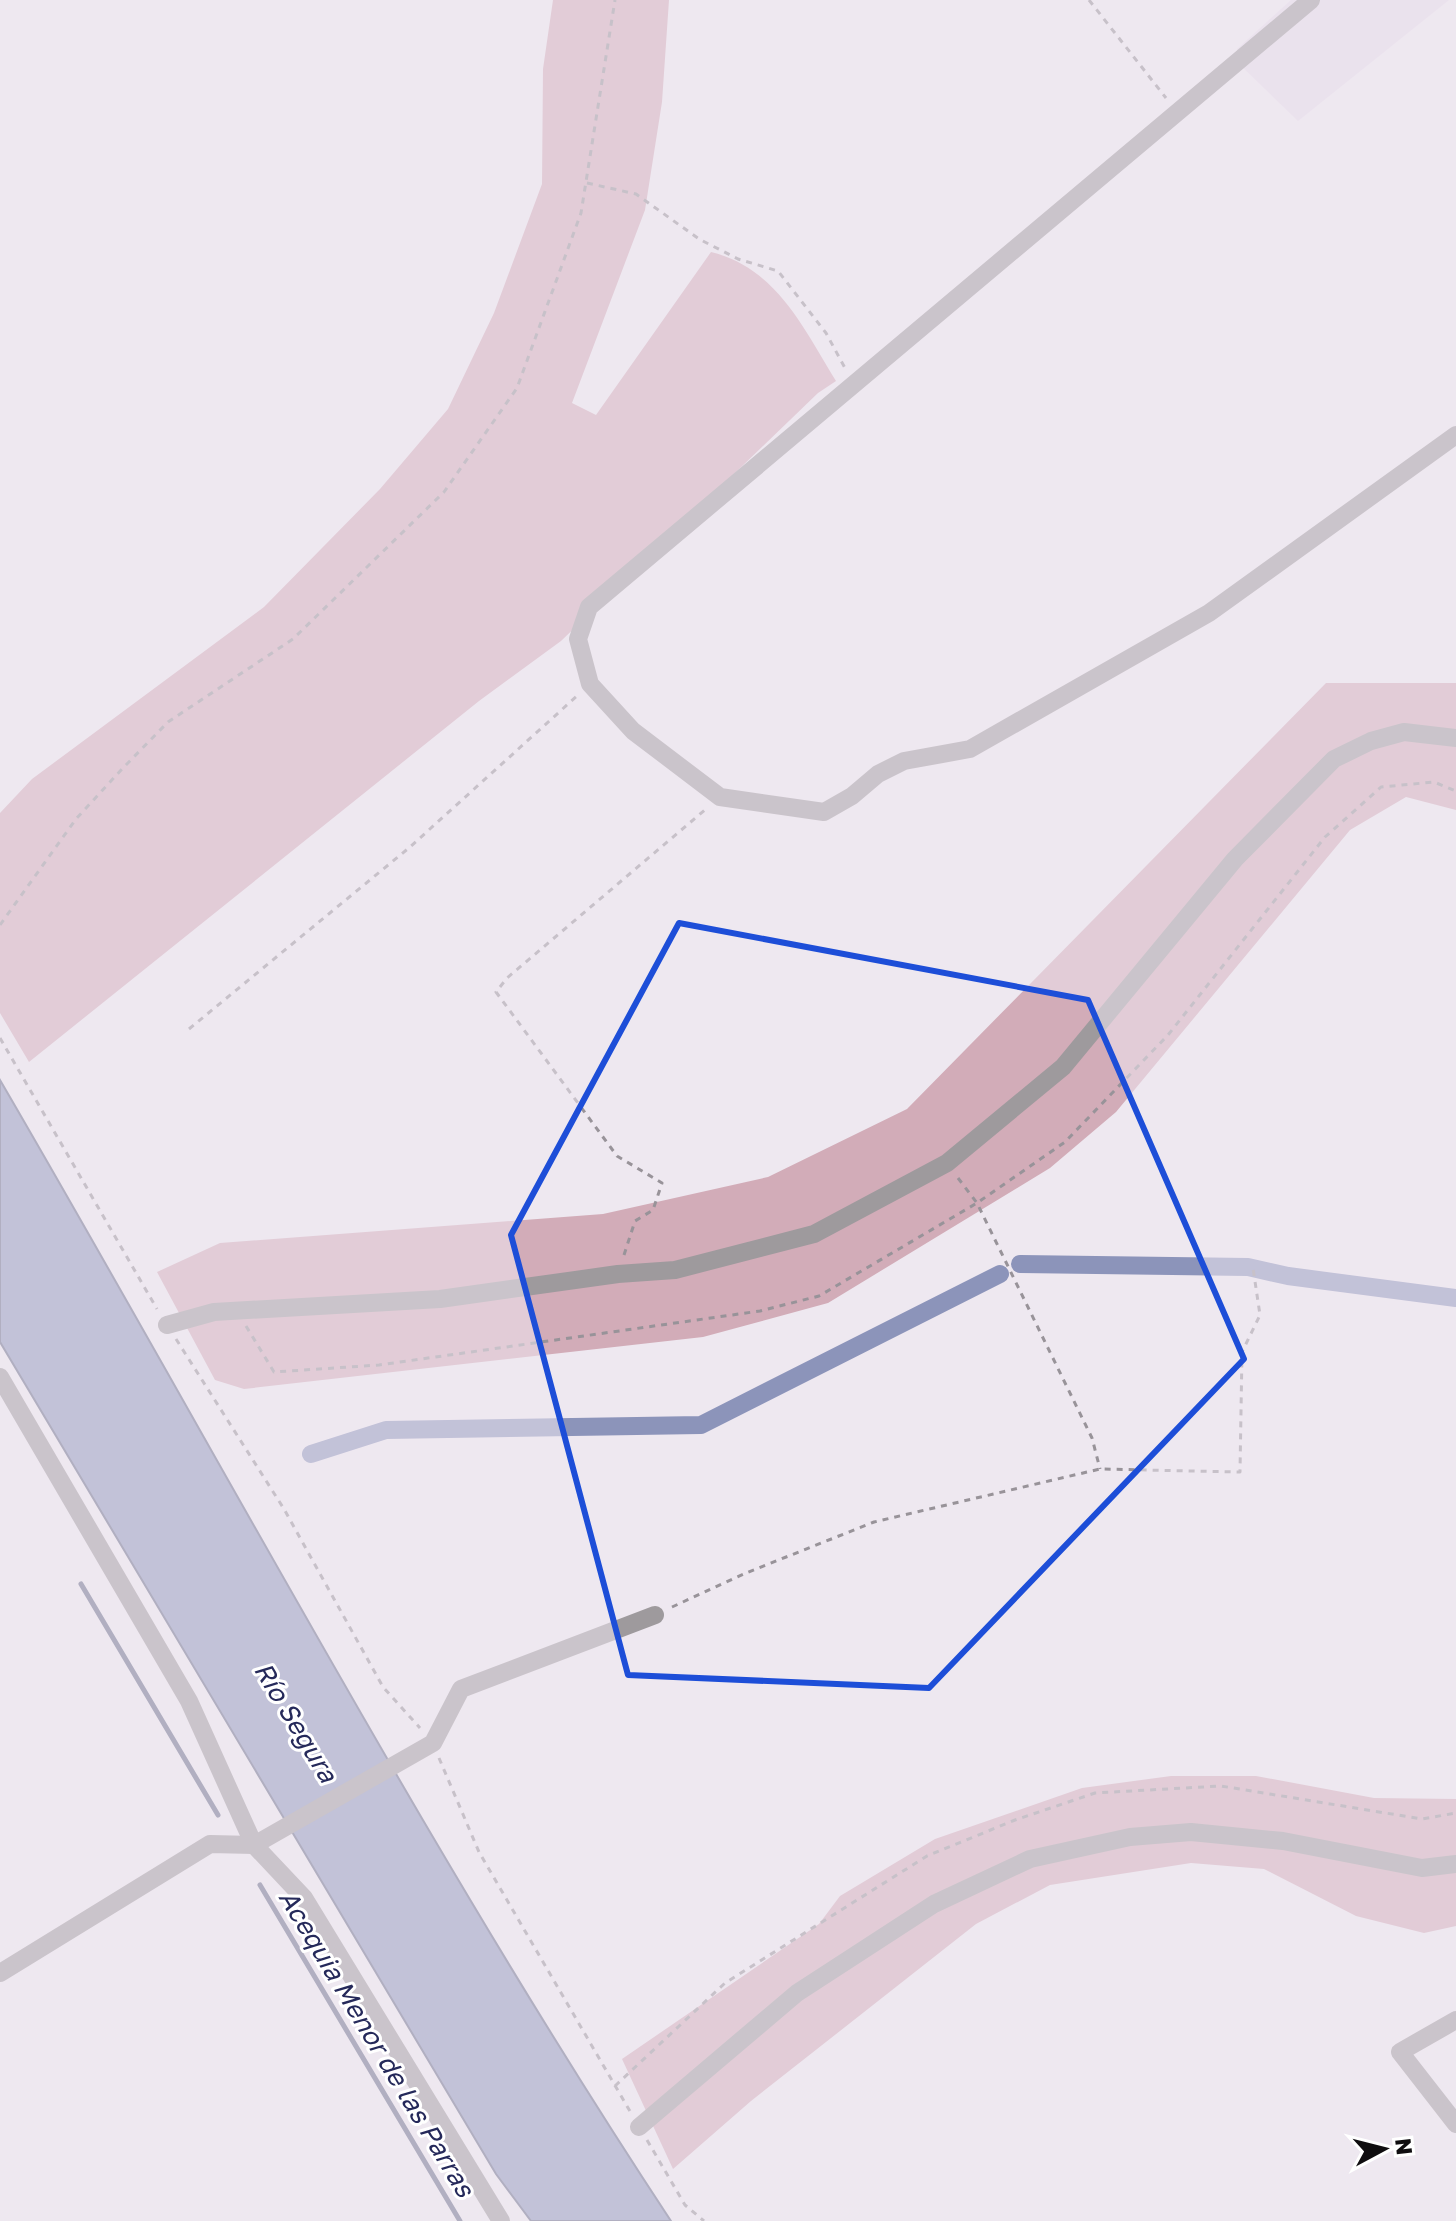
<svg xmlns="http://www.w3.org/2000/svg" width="1456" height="2221" viewBox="0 0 1456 2221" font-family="'Golos Text',sans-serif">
<rect width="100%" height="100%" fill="#eee8f0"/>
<!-- built -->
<path fill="#e5dbe9" d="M1291,0h158l-151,121 -61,-59v-13z"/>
<!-- green -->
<g fill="#d2acb8">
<path d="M553,0h116l-7,102 -17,108 -73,193 24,12 115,-163c65,16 92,75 125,129l-18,12 -257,248 -82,60 -450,361 -29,-49v-200l32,-34 232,-172 116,-118 68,-80 46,-96 48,-129 1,-115z"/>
<path d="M1326,683h130v127l-50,-13 -56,33 -234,282 -66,56 -222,135 -125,34 -459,52 -29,-9 -58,-108 63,-29 383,-29 165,-37 139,-68z"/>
<path d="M1171,1776h85l118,22 82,1v127l-32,7 -68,-17 -92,-47 -73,-6 -141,22 -74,39 -225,177 -78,68 -51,-110 197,-135 21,-28 95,-57 147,-51z"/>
</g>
<!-- water -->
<path fill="#8c94ba" stroke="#666c87" stroke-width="2" d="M0,1080c222,381 428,773 671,1141h-140l-35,-47 -496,-832z"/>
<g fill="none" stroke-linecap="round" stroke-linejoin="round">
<!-- stream -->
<g stroke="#666c87" stroke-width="5">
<path d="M81,1584l137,231"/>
<path d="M260,1885l200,336"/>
</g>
<!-- canal -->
<g stroke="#8c94ba" stroke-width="18">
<path d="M1020,1264l228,3 40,9 168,22"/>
<path d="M311,1454l75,-24 315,-5 299,-151"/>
</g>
<!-- path -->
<g stroke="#989399" stroke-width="3" stroke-dasharray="6 6" stroke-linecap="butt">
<path d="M1089,0l77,98"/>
<path d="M587,183l49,11 63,45 39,20 40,12 48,62 19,35"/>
<path d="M0,925l76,-106 46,-50 46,-47 125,-83 151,-147 73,-104 64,-175 34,-213"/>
<path d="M189,1029l221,-182 168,-152"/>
<path d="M0,1038l157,271"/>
<path d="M958,1178l19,25 115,235 8,31"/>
<path d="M624,1255l11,-34 18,-11 9,-27 -45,-27 -121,-164 11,-14 199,-169"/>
<path d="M246,1326l28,46 105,-7 381,-54 59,-15 158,-93 88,-61 103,-107 157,-198 56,-50 53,-5 22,9"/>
<path d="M176,1339l108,170 99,178 37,41"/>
<path d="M672,1607l74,-34 128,-51 226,-53 140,3 2,-120 18,-37 -7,-47"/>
<path d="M439,1758l40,94 152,261"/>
<path d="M615,2086l110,-103 202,-127 88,-36 80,-27 126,-7 201,33 34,-6"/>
<path d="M647,2140l38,65 19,16"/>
</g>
<!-- street -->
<g stroke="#9e9a9d" stroke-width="18">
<path d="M1311,0l-722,607 -11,32 12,45 43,47 87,66 104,15 28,-16 26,-22 26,-13 66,-12 239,-136 247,-178"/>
<path d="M167,1325l47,-13 226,-13 178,-25 57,-4 139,-36 133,-71 116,-96 172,-208 99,-100 37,-18 33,-9 52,6"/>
<path d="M0,1377l189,324 65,144 50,53 197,323"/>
<path d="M0,1973l210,-129 44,1 179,-102 28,-54 194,-74"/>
<path d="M1456,2020l-56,32 56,72"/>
<path d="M639,2127l158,-134 137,-89 96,-45 100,-22 61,-5 92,9 139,27 34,-4"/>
</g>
</g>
<!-- marked area -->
<path d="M0 0H1456V2221H0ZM679,923l409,77 156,359 -315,329 -301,-13 -117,-440z" fill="#eee8f0" fill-opacity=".55" fill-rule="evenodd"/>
<path fill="none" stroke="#1d4ed8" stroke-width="6" stroke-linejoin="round" d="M679,923l409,77 156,359 -315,329 -301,-13 -117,-440z"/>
<g text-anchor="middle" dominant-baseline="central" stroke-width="6" stroke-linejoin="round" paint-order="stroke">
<!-- water labels -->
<g font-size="26" font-style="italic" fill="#25295a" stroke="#fff">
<text transform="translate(296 1722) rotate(59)">Río Segura</text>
<text transform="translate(377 2043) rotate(59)">Acequia Menor de las Parras</text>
</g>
</g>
<!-- north arrow -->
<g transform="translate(1384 2149) rotate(83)" stroke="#ffffff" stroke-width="6" paint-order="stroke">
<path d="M0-6L14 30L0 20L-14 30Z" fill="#0f0d0f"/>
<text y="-12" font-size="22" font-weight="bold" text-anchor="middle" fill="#0f0d0f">N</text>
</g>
</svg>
